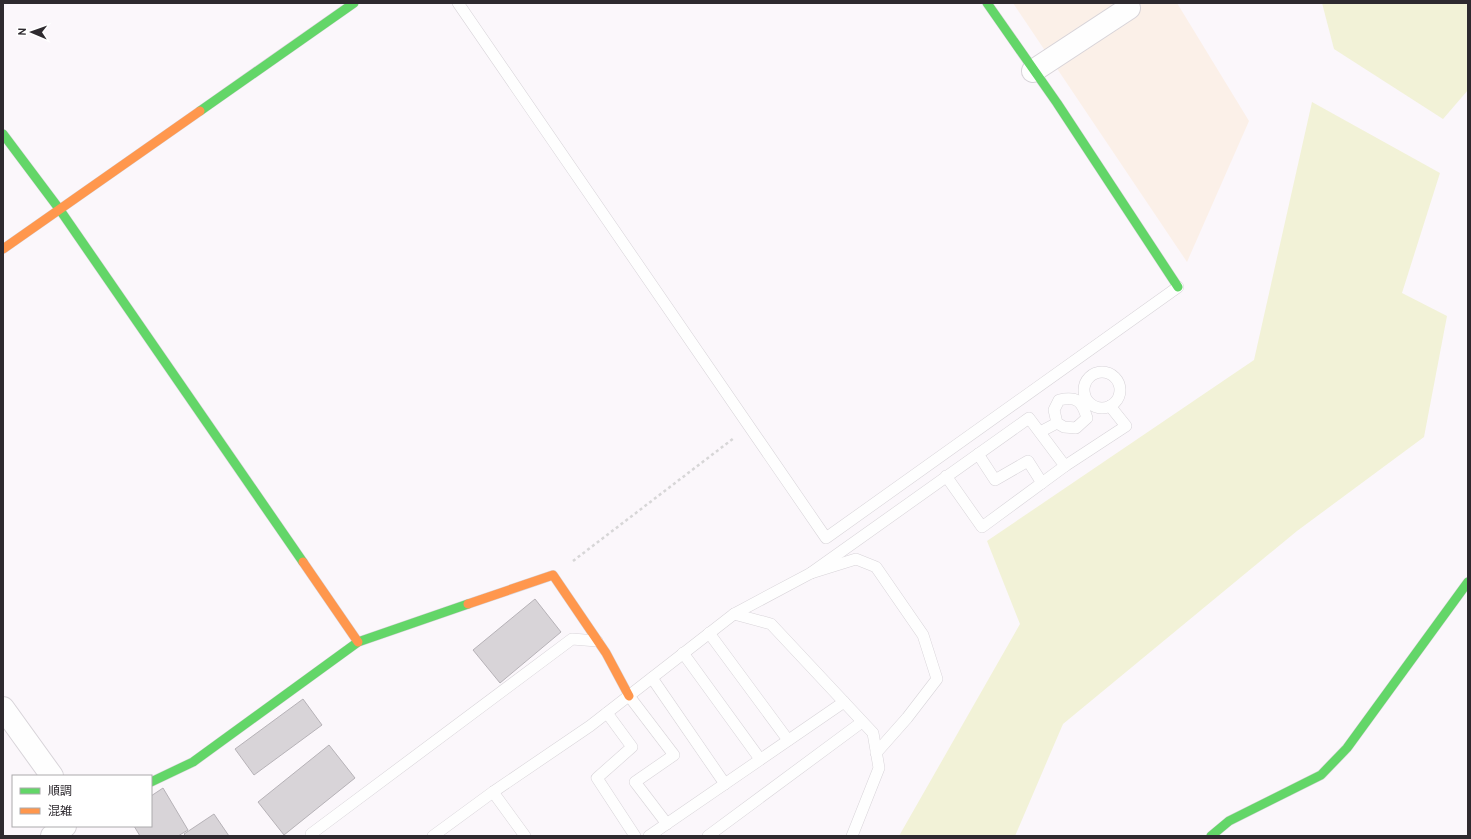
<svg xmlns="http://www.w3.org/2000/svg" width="1471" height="839" viewBox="0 0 1471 839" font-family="Overpass,'Noto Sans JP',sans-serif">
<rect width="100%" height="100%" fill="#fbf7fb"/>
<!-- commercial -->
<path fill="#fbf0e8" d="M1013,3h164l72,118 -62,141z"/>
<!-- green -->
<g fill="#f2f2d7">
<path d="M1322,3h146v87l-25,29 -109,-70z"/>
<path d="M1312,102l128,71 -38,120 45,23 -23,121 -127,94 -234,193 -48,112h-116l121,-212 -33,-83 267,-181z"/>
</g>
<!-- building -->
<g fill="#d8d4d8" stroke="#b6b2b7">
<path d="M535,599l26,33 -61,51 -27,-33z"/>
<path d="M303,699l19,26 -68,50 -19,-26z"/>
<path d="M329,745l26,33 -71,57 -26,-33z"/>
<path d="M163,788l25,42 -10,6h-38l-6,-10h17v-30z"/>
<path d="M214,814l15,22h-43l-2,-2z"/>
</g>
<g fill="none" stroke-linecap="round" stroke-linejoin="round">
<!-- lane casing -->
<g stroke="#d8d4d9" stroke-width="12">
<g id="lane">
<path d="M458,3l368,535 352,-251"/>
<circle cx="1102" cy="390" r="18"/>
<path d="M1040,432l17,-9 -3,-13 5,-10c18,-4 23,1 28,18l-11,10 -12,-1 -7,-4"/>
<path d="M978,454l17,26 33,-19 14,22"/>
<path d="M1065,466l61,-40 -16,-20"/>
<path d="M811,573l218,-155 36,48 -83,61 -36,-51"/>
<path d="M734,614l77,-41 45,-14 20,8 47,68 14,44 -30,39 -31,35"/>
<path d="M709,633l79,107"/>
<path d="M683,653l77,106"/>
<path d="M652,678l73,106"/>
<path d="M629,696l45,59 -39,27 32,42"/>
<path d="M607,713l25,34 -35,31 38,58"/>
<path d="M493,792l32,44"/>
<path d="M311,836v-2l261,-195 25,2"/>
<path d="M433,836l60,-44 97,-66 144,-112 37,10 102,109 6,35 -27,68"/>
<path d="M649,836l195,-134"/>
<path d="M708,836l154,-114"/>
</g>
</g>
<!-- street casing -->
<g stroke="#d8d4d9" stroke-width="24">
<g id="street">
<path d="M1033,71l96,-63"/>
<path d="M3,708l49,68"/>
<path d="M52,836l13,-10"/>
</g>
</g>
<!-- fast casing -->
<g stroke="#d8d4d9" stroke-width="10">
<g id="fast">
<path d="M987,3l70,100 121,184"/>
<path d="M200,111l154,-108"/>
<path d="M3,134l57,76 243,352"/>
<path d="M151,782l42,-20 165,-120 110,-38"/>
<path d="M1211,836l18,-15 92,-46 26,-27 121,-166"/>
</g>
</g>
<!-- slow casing -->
<g stroke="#d8d4d9" stroke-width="10">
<g id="slow">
<path d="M3,249l197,-138"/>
<path d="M303,562l55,80"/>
<path d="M468,604l85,-29 53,78 23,43"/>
</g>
</g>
<!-- path -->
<path stroke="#d7d6d7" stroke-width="2.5" stroke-dasharray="3 3" stroke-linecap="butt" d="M573,561l161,-123"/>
<!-- lane -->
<use href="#lane" stroke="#fefefe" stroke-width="11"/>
<!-- street -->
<use href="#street" stroke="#fefefe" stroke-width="22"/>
<!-- fast -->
<use href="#fast" stroke="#63d668" stroke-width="9"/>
<!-- slow -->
<use href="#slow" stroke="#ff974d" stroke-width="9"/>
</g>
<!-- border -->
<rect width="1471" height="839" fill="none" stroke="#2e2a2f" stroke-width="8"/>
<!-- legend -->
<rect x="12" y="775" width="140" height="52" fill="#ffffff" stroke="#abaaac"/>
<rect x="20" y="788" width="20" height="6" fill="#63d668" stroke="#abaaac"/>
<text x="48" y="795" font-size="12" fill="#2e2a2f">順調</text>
<rect x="20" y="808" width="20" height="6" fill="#ff974d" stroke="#abaaac"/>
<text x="48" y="815" font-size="12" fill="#2e2a2f">混雑</text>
<!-- north arrow -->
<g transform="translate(32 32) rotate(272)" stroke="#ffffff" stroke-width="3" paint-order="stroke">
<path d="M0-3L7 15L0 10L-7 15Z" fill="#2e2a2f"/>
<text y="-6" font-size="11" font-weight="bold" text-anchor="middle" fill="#2e2a2f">N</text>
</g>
</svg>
